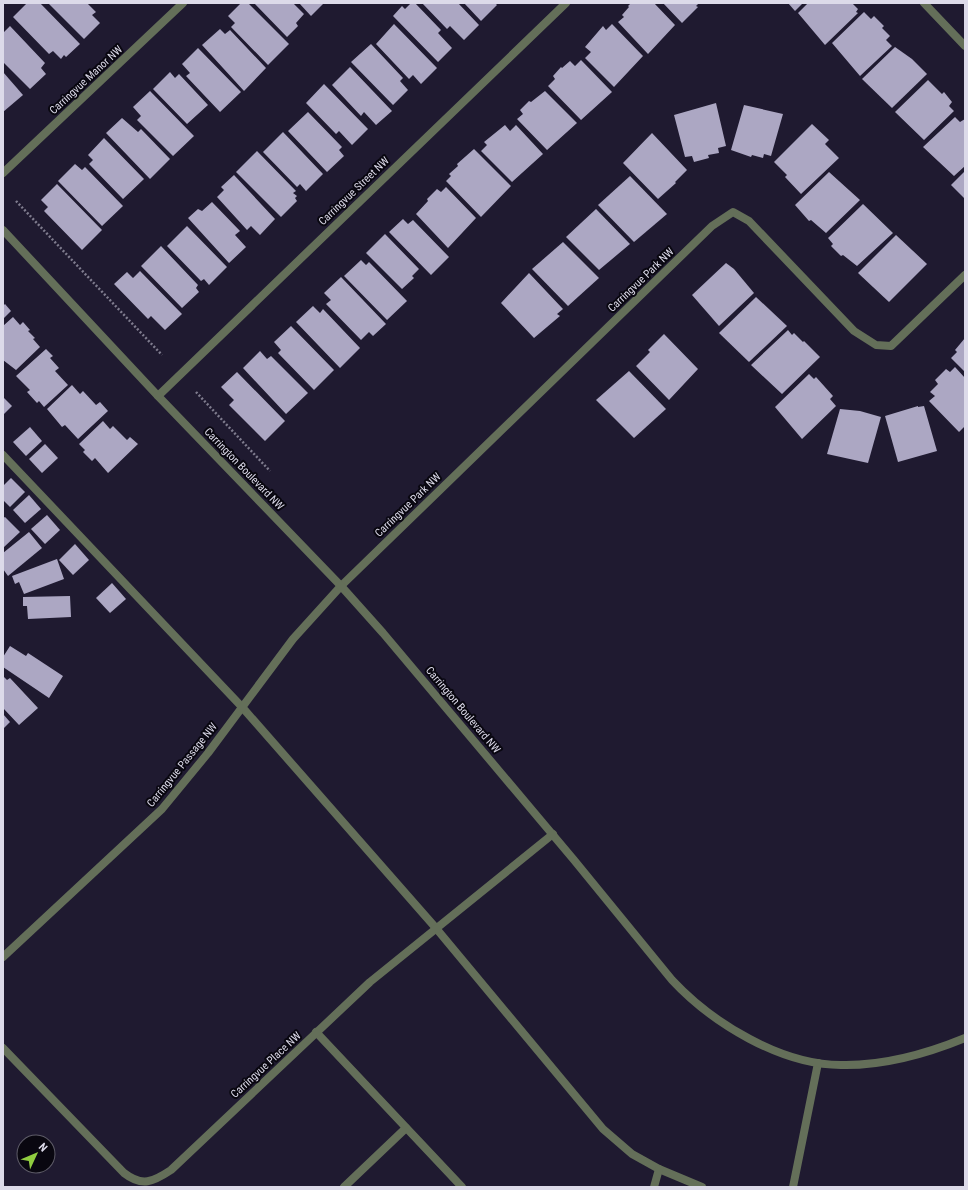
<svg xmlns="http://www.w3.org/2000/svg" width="968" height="1190" viewBox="0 0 968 1190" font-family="'Roboto Condensed',sans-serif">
<rect width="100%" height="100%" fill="#1f1a30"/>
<!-- building -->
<g fill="#aca7c3">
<path d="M27,3h13l40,41 -14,13 -2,-2 -3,4 -8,-8 -4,3 -36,-37z"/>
<path d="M48,3h39l9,9 -4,3 8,8 -16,16z"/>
<path d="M241,3h7l41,41 -21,21 -37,-38 4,-4 -7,-7z"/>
<path d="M254,3h39l11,11 -8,9 2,3 -11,11z"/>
<path d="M299,3h25l-13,13z"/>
<path d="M411,3h4l26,27 -3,3 14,15 -14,14 -45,-46 9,-10 3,3z"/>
<path d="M422,3h36l21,22 -15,15 -14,-14 -3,3z"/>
<path d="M464,3h31l2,2 -16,16z"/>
<path d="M631,3h23l21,22 -27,29 -30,-32 6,-5 -2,-2 7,-8 -1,-1z"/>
<path d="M663,3h36l-3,3 2,1 -16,16z"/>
<path d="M788,3h15l-8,8z"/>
<path d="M808,3h44l6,6 -2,3 2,1 -33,32 -27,-32z"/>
<path d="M864,12l7,7 3,-3 10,10 -2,2 8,8 -4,4 6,6 -32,30 -28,-33z"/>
<path d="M394,24l43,44 -16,16 -8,-9 -4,4 -33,-35z"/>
<path d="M612,24l31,32 -29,31 -29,-29 6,-6 -6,-5 18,-21 3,4z"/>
<path d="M10,26l35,37 -4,5 5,6 -16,15 -27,-27v-29z"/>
<path d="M220,29l5,5 5,-4 36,38 -22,23 -42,-46z"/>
<path d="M371,44l32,34 -3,3 8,9 -15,15 -42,-43z"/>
<path d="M895,47l17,12 15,15 -35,34 -30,-29z"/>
<path d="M198,48l43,44 -21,20 -34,-36 4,-3 -8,-9z"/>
<path d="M581,60l31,32 -31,28 -33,-34 7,-7 -2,-3 8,-9 1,1 8,-7 5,5z"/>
<path d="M350,67l42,44 -16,14 -12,-13 -3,4 -29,-31z"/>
<path d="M3,72l20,23 -20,17z"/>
<path d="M170,72l5,6 4,-4 29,31 -21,19 -34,-35z"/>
<path d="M928,80l14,14 2,-2 8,10 -3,4 5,5 -30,29 -29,-28z"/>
<path d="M324,84l44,45 -16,16 -13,-14 -3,3 -30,-31z"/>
<path d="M150,91l44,45 -21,20 -36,-36 4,-4 -8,-9z"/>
<path d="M545,91l32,32 -30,27 -30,-31 6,-5 -3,-4 9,-9 2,1z"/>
<path d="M716,103l10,43 -8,2 1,5 -11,2 1,3 -15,4 -2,-6 -7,1 -11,-42z"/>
<path d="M744,105l39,9 -12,42 -7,-2 -1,4 -11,-3 -1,2 -20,-7z"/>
<path d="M308,112l34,35 -3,3 5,6 -17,16 -39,-41z"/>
<path d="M955,117l5,5 5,-3v47l-11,10 -31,-29z"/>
<path d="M122,118l16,14 3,-3 29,30 -20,20 -44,-46z"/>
<path d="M812,124l17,16 -4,4 14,14 -38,36 -16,-17 2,-2 -13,-13z"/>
<path d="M505,125l5,6 6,-6 27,29 -31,28 -31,-31 6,-6 -3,-3z"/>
<path d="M283,132l40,42 -17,17 -6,-7 -3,3 -34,-35z"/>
<path d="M652,133l35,37 -12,12 1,1 -18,16 -35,-36z"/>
<path d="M104,138l40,41 -21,20 -34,-35 4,-4 -5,-5z"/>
<path d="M474,149l37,37 -30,31 -35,-36 5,-5 -2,-2 9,-8 -1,-2z"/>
<path d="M257,151l39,40 -3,2 4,3 -2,2 2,3 -16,16 -45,-45z"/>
<path d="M75,164l7,6 3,-3 38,39 -21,20 -44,-45z"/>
<path d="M965,171v28l-14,-14z"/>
<path d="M829,172l31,28 -34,33 -15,-13 -2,1 -14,-16z"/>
<path d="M234,175l41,44 -15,16 -9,-9 -4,4 -30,-33 7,-7 -3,-3z"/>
<path d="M630,176l37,38 -33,28 -36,-37z"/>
<path d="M57,184l45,46 -20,20 -38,-39 4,-4 -7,-7z"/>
<path d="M446,187l30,31 -28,30 -32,-34 12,-13 -1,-2 10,-10 4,3z"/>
<path d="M212,202l28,29 -5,4 11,12 -17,16 -41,-45 10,-9 4,2z"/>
<path d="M863,204l30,29 -36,33 -14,-11 -2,1 -10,-10 2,-2 -5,-6z"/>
<path d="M596,209l34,35 -31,26 -33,-33z"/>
<path d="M403,219l5,5 5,-4 36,37 -18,18 -42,-43z"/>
<path d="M187,226l40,41 -18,18 -5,-6 -3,2 -34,-35z"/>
<path d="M385,234l34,35 -7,7 2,2 -12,11 -36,-36z"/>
<path d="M896,235l31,29 -38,38 -31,-29z"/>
<path d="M563,242l36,36 -31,28 -36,-37z"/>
<path d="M161,246l37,39 -2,3 3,4 -17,16 -41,-42z"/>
<path d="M361,260l5,5 3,-3 38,39 -20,19 -43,-44z"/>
<path d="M726,263l8,6 20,24 -35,33 -27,-31z"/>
<path d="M140,271l42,43 -17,16 -14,-14 -3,3 -34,-35 13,-12 6,6z"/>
<path d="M529,273l34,36 -6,5 3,2 -26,22 -33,-35z"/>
<path d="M341,277l45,47 -13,12 -4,-4 -8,8 -35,-36 5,-4 -7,-7z"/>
<path d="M756,297l31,29 -38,36 -30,-29z"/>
<path d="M5,304l6,7 -8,8v-13z"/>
<path d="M313,306l7,7 3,-4 37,39 -20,20 -44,-46z"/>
<path d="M13,317l7,8 3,-3 7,8 -2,1 7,7 -2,1 7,8 -24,23 -13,-10v-34z"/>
<path d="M291,326l43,44 -20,20 -36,-37 3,-3 -7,-8z"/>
<path d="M788,330l4,5 2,-2 9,9 1,-1 16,16 -38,37 -31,-29z"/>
<path d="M664,334l34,35 -29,31 -33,-34 14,-14 -2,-2z"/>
<path d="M965,338v34l-14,-14 6,-6 -2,-2z"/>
<path d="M46,349l7,7 -3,2 9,10 -4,3 13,14 -24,22 -5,-6 -2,2 -10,-11 3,-2 -14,-14z"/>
<path d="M260,351l7,8 4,-3 37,37 -22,21 -43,-46z"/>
<path d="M955,367l10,11v48l-6,6 -30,-31 6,-5 -5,-4 8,-8 -3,-4 11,-11 4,3z"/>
<path d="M629,371l37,38 -32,29 -38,-38z"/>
<path d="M237,372l48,49 -20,20 -36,-36 5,-5 -13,-13z"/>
<path d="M809,374l5,5 2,-2 17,19 -3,3 6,7 -34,33 -27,-32z"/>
<path d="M72,385l8,9 3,-3 13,14 4,-3 8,9 -30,28 -13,-14 -3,2 -15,-18z"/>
<path d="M3,397l9,9 -9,9z"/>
<path d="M918,406v1l6,-1 13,45 -39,11 -13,-46z"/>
<path d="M840,409l20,2 21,6 -13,46 -41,-9z"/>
<path d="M103,421l7,8 3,-3 14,14 3,-3 8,7 -30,29 -13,-15 -3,3 -9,-9 2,-2 -6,-6z"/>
<path d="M30,427l12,14 -16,15 -13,-14z"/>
<path d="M45,444l13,14 -16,15 -13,-14z"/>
<path d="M11,478l14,14 -15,15 -7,-7v-14z"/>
<path d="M29,495l12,14 -16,14 -12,-13z"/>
<path d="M47,515l13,15 -15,14 -14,-15z"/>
<path d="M5,517l15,15 -17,16v-30z"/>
<path d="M29,532l13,16 -34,28 -5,-7v-16z"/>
<path d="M75,544l14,16 -16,15 -14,-15z"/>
<path d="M57,559l7,20 -40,15 -5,-12 -4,2 -3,-8z"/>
<path d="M112,583l14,16 -16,14 -14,-15z"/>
<path d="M70,596l1,21 -43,2 -1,-13h-4v-9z"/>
<path d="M10,646l16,10 2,-3 35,23 -14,22 -46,-31v-10z"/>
<path d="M3,676l4,4 3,-2 28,30 -19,17 -16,-17z"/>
<path d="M3,714l7,8 -7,7z"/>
</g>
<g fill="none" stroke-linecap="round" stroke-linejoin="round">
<!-- path -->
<g stroke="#7f7c8e" stroke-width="2.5" stroke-dasharray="2 2" stroke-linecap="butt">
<path d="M16,201l146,154"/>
<path d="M196,392l74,79"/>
</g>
<!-- service -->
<g stroke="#646f59" stroke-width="8">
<path d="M3,455l239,252 193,220 168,202 29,25 27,15 43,18"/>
<path d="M344,1187l62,-59"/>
<path d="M654,1187l5,-18"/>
</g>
<!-- minor -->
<g stroke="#646f59" stroke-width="8">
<path d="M924,3l41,43"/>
<path d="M3,173l180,-170"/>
<path d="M158,396l408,-393"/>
<path d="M3,957l159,-148 46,-56 85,-114 48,-53 371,-360 21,-14 16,9 105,110 22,14 15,1 74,-71"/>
<path d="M316,1032l146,155"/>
<path d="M3,1048l121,125c18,14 29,9 47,-3l199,-188 183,-148"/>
<path d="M793,1187l25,-124"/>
</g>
<!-- tertiary -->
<path stroke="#646f59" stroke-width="8" d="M3,230l155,166 183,190 42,47 191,227 98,120c40,43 109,85 169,85 43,1 85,-11 124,-27"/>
</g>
<g text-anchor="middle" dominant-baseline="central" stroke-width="4" stroke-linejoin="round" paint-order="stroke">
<!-- street labels -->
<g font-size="11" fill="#dcdae9" stroke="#090710">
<text transform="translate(86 80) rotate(-43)">Carringvue Manor NW</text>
<text transform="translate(354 191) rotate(-44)">Carringvue Street NW</text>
<text transform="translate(641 280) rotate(-44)">Carringvue Park NW</text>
<text transform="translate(244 469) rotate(46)">Carrington Boulevard NW</text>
<text transform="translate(408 505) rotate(-44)">Carringvue Park NW</text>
<text transform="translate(463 710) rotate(50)">Carrington Boulevard NW</text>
<text transform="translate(182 765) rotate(-51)">Carringvue Passage NW</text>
<text transform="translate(266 1065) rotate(-43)">Carringvue Place NW</text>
</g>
</g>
<!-- border -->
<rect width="968" height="1190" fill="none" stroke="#dcdae9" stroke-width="8"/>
<!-- north arrow -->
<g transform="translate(36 1154) rotate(46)"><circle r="19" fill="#090710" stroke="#5d5b67"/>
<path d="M0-3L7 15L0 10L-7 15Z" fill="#90cd40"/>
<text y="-6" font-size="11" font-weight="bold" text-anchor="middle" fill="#dcdae9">N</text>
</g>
</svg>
